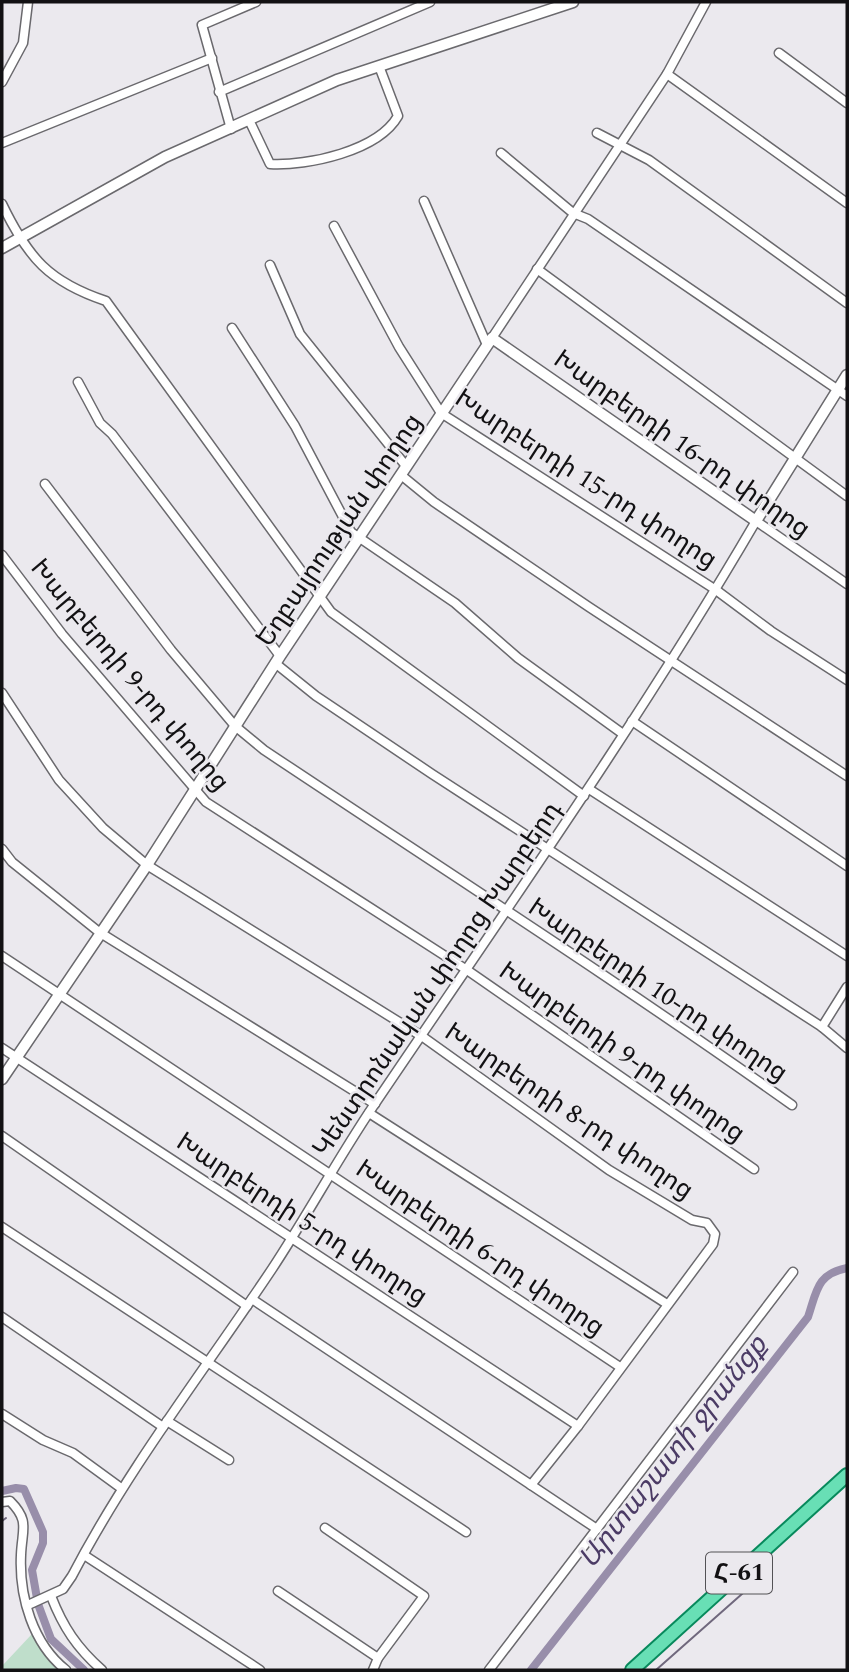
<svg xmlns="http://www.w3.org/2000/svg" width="849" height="1672" viewBox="0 0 849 1672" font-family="Spectral,'Noto Sans Armenian',serif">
<rect width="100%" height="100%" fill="#ebe9ee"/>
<!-- green -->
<path fill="#bfdecb" d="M32,1634l33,36h-63v-4z"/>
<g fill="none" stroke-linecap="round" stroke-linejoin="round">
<!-- stream -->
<g stroke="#70687d" stroke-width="2">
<path d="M2,1521l4,-3"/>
<path d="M656,1670l95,-84"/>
</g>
<!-- canal -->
<g stroke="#988eaa" stroke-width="8">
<path d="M2,1491l14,-3 8,1 19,43v11l-11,27 6,34 13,35 33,31"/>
<path d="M531,1670l277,-353c9,-27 9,-43 39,-49"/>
</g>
<!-- minor casing -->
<g stroke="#6a696d" stroke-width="11">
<g id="minor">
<path d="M779,53l68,50"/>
<path d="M667,74l180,129"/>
<path d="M2,82l21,-39 5,-41"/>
<path d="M219,92l211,-90"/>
<path d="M250,122l20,42c38,2 108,-13 128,-48l-19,-50"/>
<path d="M231,129l-29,-104 54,-23"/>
<path d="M597,133l52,27 198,143"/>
<path d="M2,143l210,-85"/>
<path d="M501,153l72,60 15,6 259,177"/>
<path d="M424,201l63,144"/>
<path d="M2,204c26,54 47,78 104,97l225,311 253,184"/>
<path d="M334,226l65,121 42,66 275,177 55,41 76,49"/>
<path d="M270,265l30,69 106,132"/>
<path d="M537,269l310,227"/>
<path d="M232,328l63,98 56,106 104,71 63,55 105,76"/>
<path d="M492,338l175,-264 39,-72"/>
<path d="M78,382l22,41 12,11 168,222"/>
<path d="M401,475l33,27 155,105 258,169"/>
<path d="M45,484l126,166 64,76 29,24c177,118 355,232 528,355"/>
<path d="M2,555l60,79 144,168 261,168 287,199"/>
<path d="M275,663l41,33 116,78 390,253 25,21"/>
<path d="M2,693l57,87 44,48 44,37 276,172 186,133 83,50 15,3 8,11 -2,10 -135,182 -47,59"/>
<path d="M632,721l215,145"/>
<path d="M589,789l258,167"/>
<path d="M2,849l10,13 87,70 276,172"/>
<path d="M2,956l618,411"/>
<path d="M822,1027l25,-40"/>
<path d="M2,1048l576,378"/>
<path d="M369,1113l298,191"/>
<path d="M2,1136l245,170"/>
<path d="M2,1227l464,305"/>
<path d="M252,1299l345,230"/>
<path d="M2,1317l161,110"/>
<path d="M2,1414l41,26 30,13 48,35"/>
<path d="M167,1421l62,39"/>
<path d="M2,1502l8,-1c20,20 12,28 11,54 -2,42 12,89 45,115"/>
<path d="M325,1528l99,68 -46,62 -5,12"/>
<path d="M84,1555l176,115"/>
<path d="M278,1591l100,67"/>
<path d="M51,1596c12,31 26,52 51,74"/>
<path d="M28,1605l35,-16 9,-13c57,-109 132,-205 200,-307 35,-53 65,-109 100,-161 131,-194 266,-385 384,-587l91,63"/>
<path d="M489,1670l304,-398"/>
</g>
</g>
<!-- tertiary casing -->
<g stroke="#6a696d" stroke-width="13">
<g id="tertiary">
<path d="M2,248l163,-91 172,-77 236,-78"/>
<path d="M2,1079l145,-214 133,-209 212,-318 264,183 91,-146"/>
</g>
</g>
<!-- primary casing -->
<g stroke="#08895c" stroke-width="16">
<path id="primary" d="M632,1670l215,-195"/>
</g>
<!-- minor -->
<use href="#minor" stroke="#fff" stroke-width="8"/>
<!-- tertiary -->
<use href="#tertiary" stroke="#fff" stroke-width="10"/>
<!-- primary -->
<use href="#primary" stroke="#68dfb5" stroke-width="12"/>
</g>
<g text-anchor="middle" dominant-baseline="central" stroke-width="5" stroke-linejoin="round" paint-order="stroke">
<!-- shield labels -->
<rect fill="#ebe9ee" stroke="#535255" stroke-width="2" x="706" y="1552.5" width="66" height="41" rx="5"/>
<g font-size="24" font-weight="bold" fill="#121113">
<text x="739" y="1573">Հ-61</text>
</g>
<!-- street labels -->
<g font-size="26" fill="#121113" stroke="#ebe9ee">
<text transform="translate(682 444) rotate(35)">Խարբերդի 16-րդ փողոց</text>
<text transform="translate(586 479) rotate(33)">Խարբերդի 15-րդ փողոց</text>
<text transform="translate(339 530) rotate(-56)">Եղբայրության փողոց</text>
<text transform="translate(130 675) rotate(50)">Խարբերդի 9-րդ փողոց</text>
<text transform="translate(437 979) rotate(-56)">Կենտրոնական փողոց Խարբերդ</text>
<text transform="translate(658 990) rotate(34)">Խարբերդի 10-րդ փողոց</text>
<text transform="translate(622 1052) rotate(35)">Խարբերդի 9-րդ փողոց</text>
<text transform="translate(569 1111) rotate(34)">Խարբերդի 8-րդ փողոց</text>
<text transform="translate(302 1219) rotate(33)">Խարբերդի 5-րդ փողոց</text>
<text transform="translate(480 1248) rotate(34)">Խարբերդի 6-րդ փողոց</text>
</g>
<!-- water labels -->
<g font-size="28" font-style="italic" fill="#4b3b65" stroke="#ebe9ee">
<text transform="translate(673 1452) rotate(-52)">Արտաշատի ջրանցք</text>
</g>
</g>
<!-- border -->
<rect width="849" height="1672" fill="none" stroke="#121113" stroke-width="7"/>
</svg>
